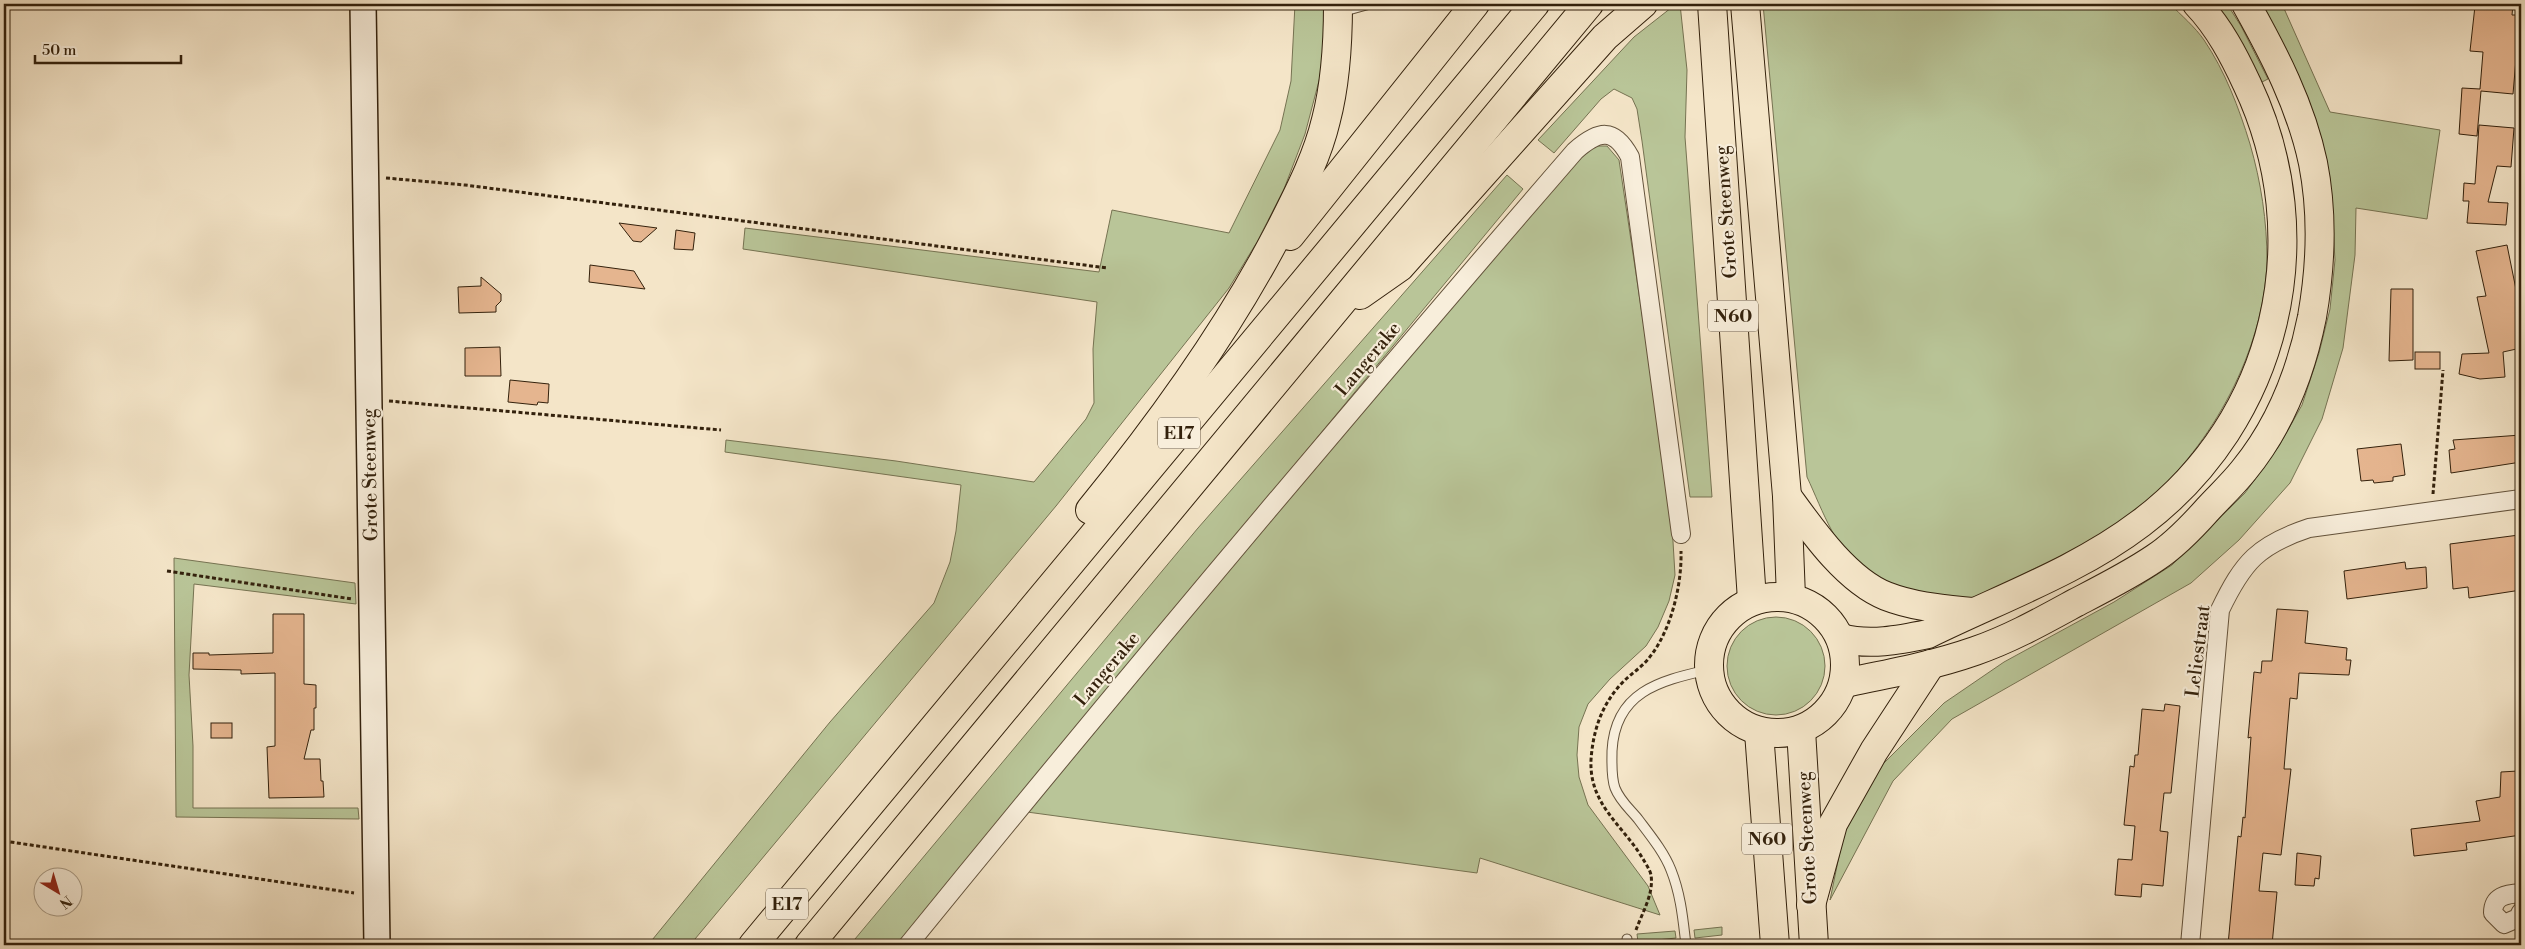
<svg xmlns="http://www.w3.org/2000/svg" width="2525" height="949" viewBox="0 0 2525 949" font-family="'Libre Bodoni',serif">
<rect width="100%" height="100%" fill="#f4e5c8"/>
<filter id="stains"><feTurbulence type="fractalNoise" baseFrequency=".004" numOctaves="4"/><feColorMatrix values="0 0 0 0 .2 0 0 0 0 .09 0 0 0 0 .02 0 0 0 .5 -.17"/></filter>
<radialGradient id="worn" r=".72"><stop offset=".6" stop-color="#630" stop-opacity="0"/><stop offset="1" stop-color="#630" stop-opacity=".3"/></radialGradient>
<!-- green -->
<g fill="#b9c598" stroke="#767352">
<path d="M1295,4h33l-8,73 -15,57 -21,55 -27,53 -28,46 -173,218 -366,439h-42l182,-223 104,-119 16,-41 6,-31 5,-46 -236,-33 1,-12 170,21 138,21 52,-63 8,-16 -1,-54 4,-47 -354,-53 2,-21 354,44 13,-62 117,23 51,-103 11,-49z"/>
<path d="M1676,4h4l7,66 -2,67 27,360h-22l-48,-356 -5,-32 -5,-11 -18,-9 -13,10 -47,54 -16,-13 96,-103z"/>
<path d="M1763,4h407c11,11 25,23 34,36 21,31 35,68 46,104 11,38 17,77 17,117 -3,89 -54,183 -121,241 -31,27 -69,46 -106,64 -17,8 -64,34 -81,35 -20,2 -39,-5 -57,-12 -10,-5 -23,-8 -32,-14 -34,-22 -47,-64 -63,-98z"/>
<path d="M2212,4h15l14,22 27,53 -8,4z"/>
<path d="M2262,4h20l48,108 110,18 -13,89 -71,-11 -1,47 -12,93 -21,71 -32,64 -51,57 -48,43 -239,136 -59,62 -63,119 14,-68 33,-62 67,-67 60,-41 110,-60 58,-37 73,-72 34,-47 23,-41 17,-52 11,-44 5,-49 -3,-50 -10,-62 -14,-50 -21,-47z"/>
<path d="M1594,146h13l12,14 52,348 4,67 -6,26 -11,26 -12,19 -36,33 -22,25 -9,23 -2,28 2,22 9,28 60,81 12,29 -180,-57 -3,15 -450,-61 277,-335 273,-317z"/>
<path d="M1507,175l16,14 -626,756h-47l348,-417z"/>
<path d="M174,558l181,25 1,21 -162,-20 -5,91 4,71v62h165l1,11 -183,-2z"/>
<circle cx="1776" cy="666" r="49"/>
<path d="M1722,927v8l-27,3 -1,-8z"/>
<path d="M1675,931l1,7 -38,4 -1,-8z"/>
</g>
<!-- building -->
<g fill="#e5b58f" stroke="#33210c">
<path d="M2479,4h34l-1,11h9v21h-3l-5,58 -32,-3 -4,45 -18,-2 3,-46 18,1 3,-37 -13,-1 5,-45h4z"/>
<path d="M2479,125l35,3 -3,39 -14,-1 -9,36 20,1 -2,22 -39,-2 2,-22h-6l1,-18 11,1z"/>
<path d="M619,223l38,5 -16,14 -8,-1z"/>
<path d="M676,230l19,3 -2,17 -19,-1z"/>
<path d="M2507,245l14,69v34l-18,4 2,25 -25,2 -21,-5 3,-20 27,-1 -12,-56 9,-1 -10,-45z"/>
<path d="M590,265l44,6 11,18 -56,-7z"/>
<path d="M481,277l20,17v7l-5,5v6l-37,1 -1,-26 23,-1z"/>
<path d="M2391,289h22v71l-24,1z"/>
<path d="M500,347l1,29h-36v-28z"/>
<rect x="2415" y="352" width="25" height="17"/>
<path d="M510,380l39,4 -1,19 -10,-1 -1,3 -29,-3z"/>
<path d="M2521,435v27l-70,11 -2,-23 6,-1 -2,-9z"/>
<path d="M2401,444l4,31 -12,2v4l-19,2 -1,-3 -12,1 -4,-32z"/>
<path d="M2519,535l2,55 -52,8 -1,-11 -15,2 -3,-45z"/>
<path d="M2405,562l1,7 20,-2 1,21 -80,11 -3,-28z"/>
<path d="M2277,609l31,2 -3,32 42,5 -1,12h5l-2,15 -50,-2 -2,26 -7,-1 -6,71h7l-10,86 -18,-2 -4,38 18,1 -5,53h-44l10,-109 3,1 2,-20 2,1 6,-81 -3,1 6,-66 7,1 1,-12h10z"/>
<path d="M273,614h31v70l12,1v23h-2v22h-3l-7,29h16l1,22h2l1,16 -55,1 -2,-51 8,-1v-73l-34,1v-4l-48,-1v-16h16v2l64,-2z"/>
<path d="M2165,704l15,2 -9,87h-7l-4,38 8,1 -5,54 -21,-2 -1,13 -26,-2 3,-36 14,1 3,-34 -11,-1 6,-59 4,1 1,-12h3l4,-46 22,2z"/>
<rect x="211" y="723" width="21" height="15"/>
<path d="M2518,771l3,25v39l-55,8 1,7 -53,6 -3,-27 69,-8 -4,-20 24,-4 1,-25z"/>
<path d="M2297,853l24,3 -2,23 -4,-1 -1,8 -19,-1z"/>
</g>
<g fill="none" stroke-linecap="round" stroke-linejoin="round">
<!-- lane casing -->
<g stroke="#63523b" stroke-width="11">
<g id="lane">
<path d="M1341,12l29,-8"/>
<path d="M1627,939v6"/>
<path d="M1686,945c-3,-25 -5,-50 -15,-75 -7,-18 -21,-35 -33,-51 -8,-10 -18,-18 -23,-31 -4,-11 -3,-25 -3,-37 3,-59 47,-70 95,-81"/>
</g>
</g>
<!-- street casing -->
<g stroke="#63523b" stroke-width="20">
<g id="street">
<path d="M2521,893c-15,1 -28,3 -28,20l11,11 14,-6 3,-6"/>
<path d="M908,945c218,-268 441,-533 667,-794 24,-21 39,-24 55,6l51,377"/>
<path d="M2190,945l30,-335c23,-48 38,-65 89,-82l212,-29"/>
</g>
</g>
<!-- secondary casing -->
<g stroke="#33210c" stroke-width="28">
<path id="secondary" d="M363,4l14,941"/>
</g>
<!-- highway casing -->
<g stroke="#33210c" stroke-width="30">
<g id="highway">
<path d="M1712,4l40,596"/>
<path d="M1745,4l42,492 4,101"/>
<path d="M1290,236l185,-232"/>
<path d="M1360,295l40,-28 205,-230 38,-33"/>
<path d="M1787,496c24,33 59,84 99,100 28,11 58,13 87,16"/>
<path d="M1090,510c72,-88 139,-181 191,-282 17,-34 36,-70 45,-108 10,-38 12,-77 12,-116"/>
<circle cx="1777" cy="665" r="68"/>
<path d="M1841,638c28,8 58,2 87,-4 71,-35 150,-63 213,-111 137,-103 179,-285 106,-439 -13,-28 -28,-57 -50,-80"/>
<path d="M1844,683c44,-9 88,-17 131,-32 35,-12 67,-30 100,-48 27,-14 55,-28 80,-45 20,-13 37,-31 53,-49 12,-13 25,-25 36,-39 36,-44 57,-98 68,-153 9,-51 11,-103 1,-154 -12,-57 -39,-109 -67,-159"/>
<path d="M1801,730l13,215"/>
<path d="M1759,732l16,213"/>
<path d="M1811,905l22,-81 41,-73 57,-87"/>
<path d="M753,945l782,-941"/>
<path d="M809,945l780,-941"/>
</g>
</g>
<!-- path -->
<g stroke="#33210c" stroke-width="3" stroke-dasharray="4 2.5" stroke-linecap="butt">
<path d="M386,178l79,7 642,83"/>
<path d="M389,401l332,29"/>
<path d="M2433,494l10,-124"/>
<path d="M167,571l185,28"/>
<path d="M4,841l350,52"/>
<path d="M1636,930c6,-17 18,-36 15,-55 -1,-5 -5,-11 -8,-16 -20,-34 -54,-54 -52,-99 2,-30 11,-57 33,-79 8,-8 18,-14 25,-23 22,-27 33,-73 32,-107"/>
</g>
<!-- lane -->
<use href="#lane" stroke="#f8eedb" stroke-width="9"/>
<!-- street -->
<use href="#street" stroke="#f8eedb" stroke-width="18"/>
<!-- secondary -->
<use href="#secondary" stroke="#f8eedb" stroke-width="25"/>
<!-- highway -->
<use href="#highway" stroke="#f4e5c8" stroke-width="28"/>
</g>
<g text-anchor="middle" dominant-baseline="central" stroke-width="4.5" stroke-linejoin="round" paint-order="stroke">
<!-- shield labels -->
<g fill="#f8eedb" stroke="#6e5e4a" stroke-width="1">
<rect x="1708" y="300.5" width="50" height="31" rx="4"/>
<rect x="1158" y="417.5" width="42" height="31" rx="4"/>
<rect x="1742" y="823.5" width="50" height="31" rx="4"/>
<rect x="766" y="888.5" width="42" height="31" rx="4"/>
</g>
<g font-size="18" font-weight="bold" fill="#33210c">
<text x="1733" y="316">N60</text>
<text x="1179" y="433">E17</text>
<text x="1767" y="839">N60</text>
<text x="787" y="904">E17</text>
</g>
<!-- street labels -->
<g font-size="19" fill="#33210c" stroke="#f8eedb">
<text transform="translate(1726 212) rotate(-94)">Grote Steenweg</text>
<text transform="translate(1368 359) rotate(-50)">Langerake</text>
<text transform="translate(370 475) rotate(-91)">Grote Steenweg</text>
<text transform="translate(2198 651) rotate(-83)">Leliestraat</text>
<text transform="translate(1107 669) rotate(-50)">Langerake</text>
<text transform="translate(1807 838) rotate(-93)">Grote Steenweg</text>
</g>
</g>
<!-- margin -->
<rect width="2525" height="949" fill="none" stroke="#f4e5c8" stroke-width="20"/>
<rect x="5" y="5" width="2515" height="939" fill="none" stroke="#33210c" stroke-width="2.5"/>
<rect x="10" y="10" width="2505" height="929" fill="none" stroke="#33210c"/>
<!-- north arrow -->
<g transform="translate(58 892) rotate(142)"><circle r="24" fill="#f8eedb" stroke="#a99c88"/>
<path d="M0-4L9 19L0 12L-9 19Z" fill="#8f2418"/>
<text y="-8" font-size="14" font-weight="bold" text-anchor="middle" fill="#33210c">N</text>
</g>
<!-- scale -->
<path d="M35 55v8h146v-8" fill="none" stroke="#33210c" stroke-width="2.5"/>
<text x="42" y="55" font-size="15" fill="#33210c" stroke="#f8eedb" stroke-width="4" paint-order="stroke">50 m</text>
<rect width="100%" height="100%" filter="url(#stains)"/>
<rect width="100%" height="100%" fill="url(#worn)"/>
</svg>
